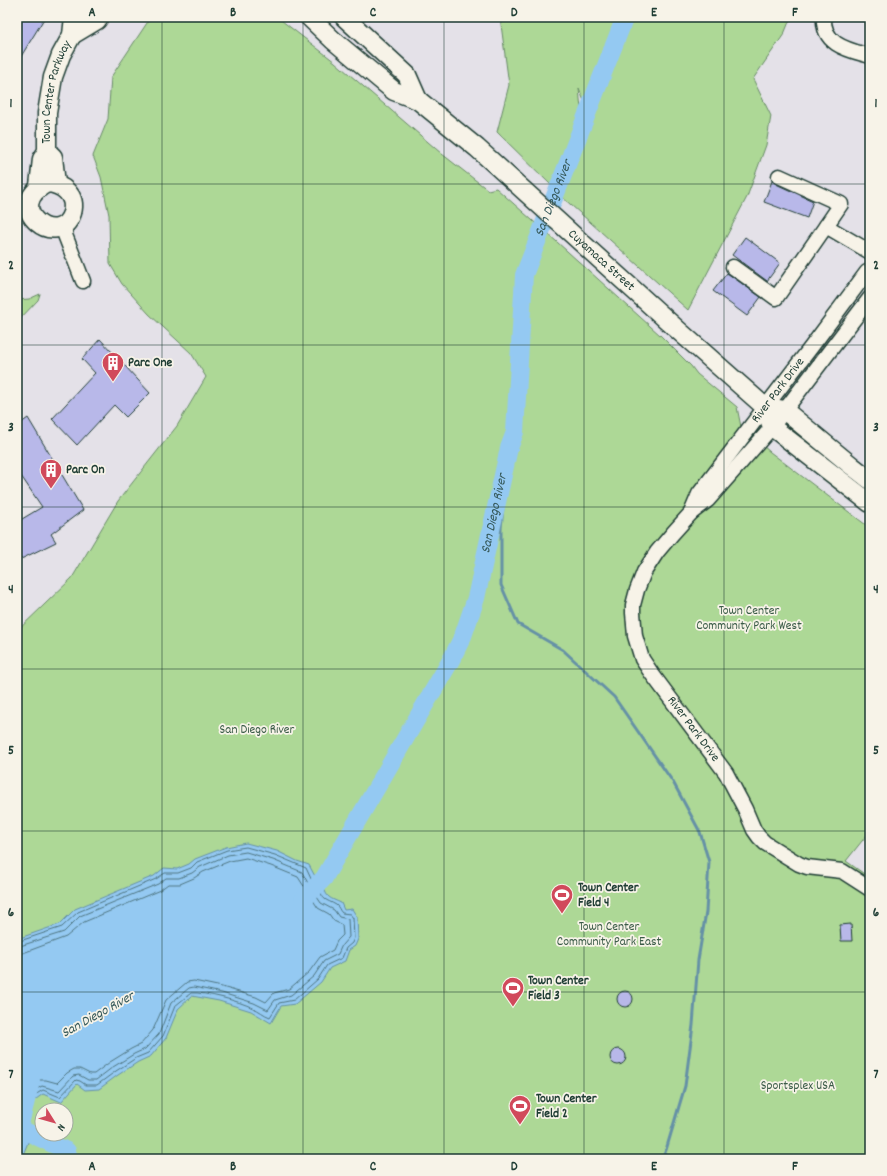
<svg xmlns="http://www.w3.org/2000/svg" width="887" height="1176" viewBox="0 0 887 1176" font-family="Dekko,sans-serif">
<rect width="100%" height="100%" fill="#e4e1e8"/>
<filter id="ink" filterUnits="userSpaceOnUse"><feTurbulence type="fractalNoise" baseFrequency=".025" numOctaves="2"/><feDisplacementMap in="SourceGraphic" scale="8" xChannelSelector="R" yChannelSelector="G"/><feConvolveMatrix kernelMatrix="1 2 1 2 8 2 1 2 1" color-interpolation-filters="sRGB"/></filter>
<g filter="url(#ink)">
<!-- green -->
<g fill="#add896" stroke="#668a65" fill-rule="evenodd">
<path d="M150,17h127l58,45 107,92 46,36 8,-2 45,40 -1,1 6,5 1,-1 113,102 31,31 6,8 40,33 4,20 29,25 100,76v303l-24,30 24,17v281h-853v-528l55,-53 46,-77 59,-75 29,-49 -15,-24 -42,-39 -27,-30 -12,-20 -1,-49 -8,-38 -8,-21 15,-37 3,-42 38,-57zM42,1110h24v24h-24z"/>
<path d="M500,17h119l-34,87 -6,-16 2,22 -29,76 -55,-54 12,-47z"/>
<path d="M633,17h158l-7,17 -31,45 18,37 -5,29 -19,52 -59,113 -127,-114z"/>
<path d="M40,294l-2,6 -21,22v-22l12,-1z"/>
</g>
<!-- water -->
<g fill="#94c9f2" stroke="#6591a6">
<path d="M246,843l31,8 20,10 12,4 8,15 7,6c2,12 6,12 17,17l3,7 8,-1 5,8 1,22 -3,7 -6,4 -4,11 -15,7 -9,14 -26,22 -14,2 -10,17 -20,-12 -32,-10 -27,-5 -14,13 -12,29 -15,18 -13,6 -20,13 -19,14 -14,1 -8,-6 -16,18 -18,-8 -11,8 -15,6v-169l43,-15 15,-15 79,-33 10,-8 13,1 12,-5 6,-5 31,-12z"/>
<path d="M17,1131l12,9 -7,17 -5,2z"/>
</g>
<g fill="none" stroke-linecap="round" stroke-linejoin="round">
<!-- shore -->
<g stroke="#4e7580" stroke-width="1">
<path d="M17,942l45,-15 16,-15 78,-33 9,-6h13l13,-5 6,-6 30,-12 19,-3 29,8 31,13 7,15 7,5c2,13 6,11 16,17 3,2 3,5 6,8l8,1 3,4 1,20 -2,5 -6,5 -4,10 -15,7 -9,14 -24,21 -15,3 -9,14c-6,-2 -11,-7 -17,-9 -14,-7 -48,-16 -62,-15l-16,13 -12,30 -15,17 -12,5 -20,13 -19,14h-11l-6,-4 -4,-1 -16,17 -17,-7 -13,8 -13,5"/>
<path d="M17,947l47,-15 16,-16 78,-32 8,-6h13l13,-5 8,-6 28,-12 18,-3 27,8 29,12 7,13 6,6 2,6 4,6 13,7 5,7 9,2 1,18 -7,8 -4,9 -14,7 -10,15 -23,19 -16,5 -7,10 -14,-7 -32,-10 -28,-6 -5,1 -18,15 -12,31 -14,15 -11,5 -21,13 -17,13h-8l-9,-5 -6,1 -14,15 -17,-5 -14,8 -11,4"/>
<path d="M17,953h6l43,-16 18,-15 76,-32 8,-6h12l14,-6 9,-6 27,-11 16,-3 25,8 27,11 20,31 11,6 5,7 8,4 1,10 -6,6 -4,9 -13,7 -11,15 -20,17 -15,4 -8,9 -10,-5 -34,-10 -28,-6 -7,1 -21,18 -13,30 -12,14 -10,5 -21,13 -16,12h-4l-10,-5h-6l-7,4 -10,10 -11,-3h-6l-23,12"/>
</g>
<!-- stream -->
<path stroke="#6591a6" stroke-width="3" d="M509,448l-8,80v57l17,39 45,26 51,47 59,85 27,50 9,30 -3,50 -8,48 -5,65 -8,61 -19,64 -4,9"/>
<!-- river -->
<g stroke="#94c9f2" stroke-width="18">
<path id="s1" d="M303,900l21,-22 127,-218 12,-24 13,-38 33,-150 6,-16 9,-157 101,-258"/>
<path d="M31,1081l-12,47 48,23 2,8"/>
</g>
</g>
<!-- building -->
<g fill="#b8b8e9" stroke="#1f3d34">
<path d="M17,17h28l-28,46z"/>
<path d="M772,181l4,3 37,17 -6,17 -43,-16z"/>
<path d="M745,237l35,26 -13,18 -35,-26z"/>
<path d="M727,273l34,24 -14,19 -34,-25z"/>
<path d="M100,339l50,54 -24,24 -12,-12 -37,40 -25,-26 43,-46 -13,-14z"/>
<path d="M28,418l55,92 -32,24 5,8 -39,19v-39l25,-15 -25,-37v-44z"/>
<path d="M851,924l1,17h-11l-1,-16z"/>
<circle cx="625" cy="999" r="8"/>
<circle cx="618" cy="1057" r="8"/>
</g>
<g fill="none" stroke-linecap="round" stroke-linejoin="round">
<!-- minor casing -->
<g stroke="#1f3d34" stroke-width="17">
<g id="minor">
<path d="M824,17c-2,28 25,33 46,39"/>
<path d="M779,176l62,28 -15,22"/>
<path d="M65,223v12l18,46"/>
<path d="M733,267l43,31 50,-72 44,26"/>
<path id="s2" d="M870,298l-98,129 -64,73 -17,13 -18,20 -16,19 -13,20 -7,18 -4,15v8l2,23 7,23 10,15 74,99 19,36 9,21 5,7 6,6 34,21 8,3 35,4 28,18"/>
<path id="s3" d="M691,513l8,-19 113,-148 55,-74 3,-1"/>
</g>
</g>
<!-- major casing -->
<g stroke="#1f3d34" stroke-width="21">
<g id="major">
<path id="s4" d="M309,17l24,23 61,51 24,9 59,48 202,183 86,76 7,20 98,76"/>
<path d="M344,17l63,58 11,25"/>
<path d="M72,35l25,-15 2,-3"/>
<path d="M47,151l6,6 3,27"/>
<path d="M47,183c15,1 30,12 25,30 -13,39 -72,-5 -25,-30z"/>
<path id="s5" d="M39,186l3,-27 5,-8v-38l6,-36 8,-22 11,-20 2,-18"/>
<path d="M765,407l19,3 68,56 18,14"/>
</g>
</g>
<!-- minor -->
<use href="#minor" stroke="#f7f3e8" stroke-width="14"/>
<!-- major -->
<use href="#major" stroke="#f7f3e8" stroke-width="18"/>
</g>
</g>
<!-- grid -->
<path fill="none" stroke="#1f3d34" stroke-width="1" stroke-opacity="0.55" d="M162,17v1142M303,17v1142M444,17v1142M584,17v1142M724,17v1142M17,184h853M17,345h853M17,507h853M17,669h853M17,831h853M17,992h853"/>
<!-- icons -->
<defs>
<g id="building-pin" transform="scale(1.15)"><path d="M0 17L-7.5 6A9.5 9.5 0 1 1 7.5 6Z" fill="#d1495b" stroke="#f7f3e8"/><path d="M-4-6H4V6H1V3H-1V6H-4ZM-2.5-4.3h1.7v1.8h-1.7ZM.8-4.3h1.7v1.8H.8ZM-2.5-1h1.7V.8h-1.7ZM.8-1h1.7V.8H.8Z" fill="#fff"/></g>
<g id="stadium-pin" transform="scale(1.15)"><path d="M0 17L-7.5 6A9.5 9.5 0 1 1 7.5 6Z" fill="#d1495b" stroke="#f7f3e8"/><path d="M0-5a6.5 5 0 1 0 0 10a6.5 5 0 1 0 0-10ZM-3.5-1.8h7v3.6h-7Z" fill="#fff"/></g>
</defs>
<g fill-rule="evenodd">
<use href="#building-pin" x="113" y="363"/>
<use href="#building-pin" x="51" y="470"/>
<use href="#stadium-pin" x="562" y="895"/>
<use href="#stadium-pin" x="513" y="988"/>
<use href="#stadium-pin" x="520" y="1106"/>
</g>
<g text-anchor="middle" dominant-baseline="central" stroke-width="3.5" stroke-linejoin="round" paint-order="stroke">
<!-- street labels -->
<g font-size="13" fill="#1f3d34" stroke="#f7f3e8">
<text stroke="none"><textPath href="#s5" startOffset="97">Town Center Parkway</textPath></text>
<text stroke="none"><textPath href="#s4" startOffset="382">Cuyamaca Street</textPath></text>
<text stroke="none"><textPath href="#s3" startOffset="151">River Park Drive</textPath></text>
<text stroke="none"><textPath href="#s2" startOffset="533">River Park Drive</textPath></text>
</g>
<!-- poi labels -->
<g font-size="13" font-weight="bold" fill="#1f3d34" stroke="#f7f3e8" text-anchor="start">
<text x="128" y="363">Parc One</text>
<text x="66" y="470">Parc On</text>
<text x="578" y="888">Town Center<tspan x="578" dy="15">Field 4</tspan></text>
<text x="528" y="981">Town Center<tspan x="528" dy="15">Field 3</tspan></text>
<text x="536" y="1099">Town Center<tspan x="536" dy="15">Field 2</tspan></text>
</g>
<!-- park labels -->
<g font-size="13" fill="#3b5c48" stroke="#f7f3e8">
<text x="749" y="611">Town Center<tspan x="749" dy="15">Community Park West</tspan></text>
<text x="257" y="730">San Diego River</text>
<text x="609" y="927">Town Center<tspan x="609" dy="15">Community Park East</tspan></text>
<text x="798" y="1086">Sportsplex USA</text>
</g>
<!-- water labels -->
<g font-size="14" font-style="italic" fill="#36595a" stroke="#f7f3e8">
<text stroke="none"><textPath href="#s1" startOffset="760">San Diego River</textPath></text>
<text stroke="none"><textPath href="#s1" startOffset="436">San Diego River</textPath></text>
<text transform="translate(98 1015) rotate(-29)">San Diego River</text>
</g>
</g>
<!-- margin -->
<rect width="887" height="1176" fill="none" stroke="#f7f3e8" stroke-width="44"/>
<!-- north arrow -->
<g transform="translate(54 1122) rotate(127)"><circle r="19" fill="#f7f3e8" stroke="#a1aaa0"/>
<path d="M0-3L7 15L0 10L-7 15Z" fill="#d1495b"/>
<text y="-6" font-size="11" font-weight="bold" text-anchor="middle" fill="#1f3d34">N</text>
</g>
<rect x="22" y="22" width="843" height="1132" fill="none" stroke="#1f3d34" stroke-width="1.5"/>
<g font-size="13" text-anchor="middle" font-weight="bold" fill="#1f3d34">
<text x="92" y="16">A</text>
<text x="233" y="16">B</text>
<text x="373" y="16">C</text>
<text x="514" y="16">D</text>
<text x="654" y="16">E</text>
<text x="795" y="16">F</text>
<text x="11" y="107">1</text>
<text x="876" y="107">1</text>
<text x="11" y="269">2</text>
<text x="876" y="269">2</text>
<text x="11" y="431">3</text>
<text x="876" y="431">3</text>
<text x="11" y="593">4</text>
<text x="876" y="593">4</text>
<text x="11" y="754">5</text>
<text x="876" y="754">5</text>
<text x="11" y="916">6</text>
<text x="876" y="916">6</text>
<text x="11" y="1078">7</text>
<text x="876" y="1078">7</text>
<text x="92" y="1170">A</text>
<text x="233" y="1170">B</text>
<text x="373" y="1170">C</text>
<text x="514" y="1170">D</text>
<text x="654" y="1170">E</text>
<text x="795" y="1170">F</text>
</g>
</svg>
